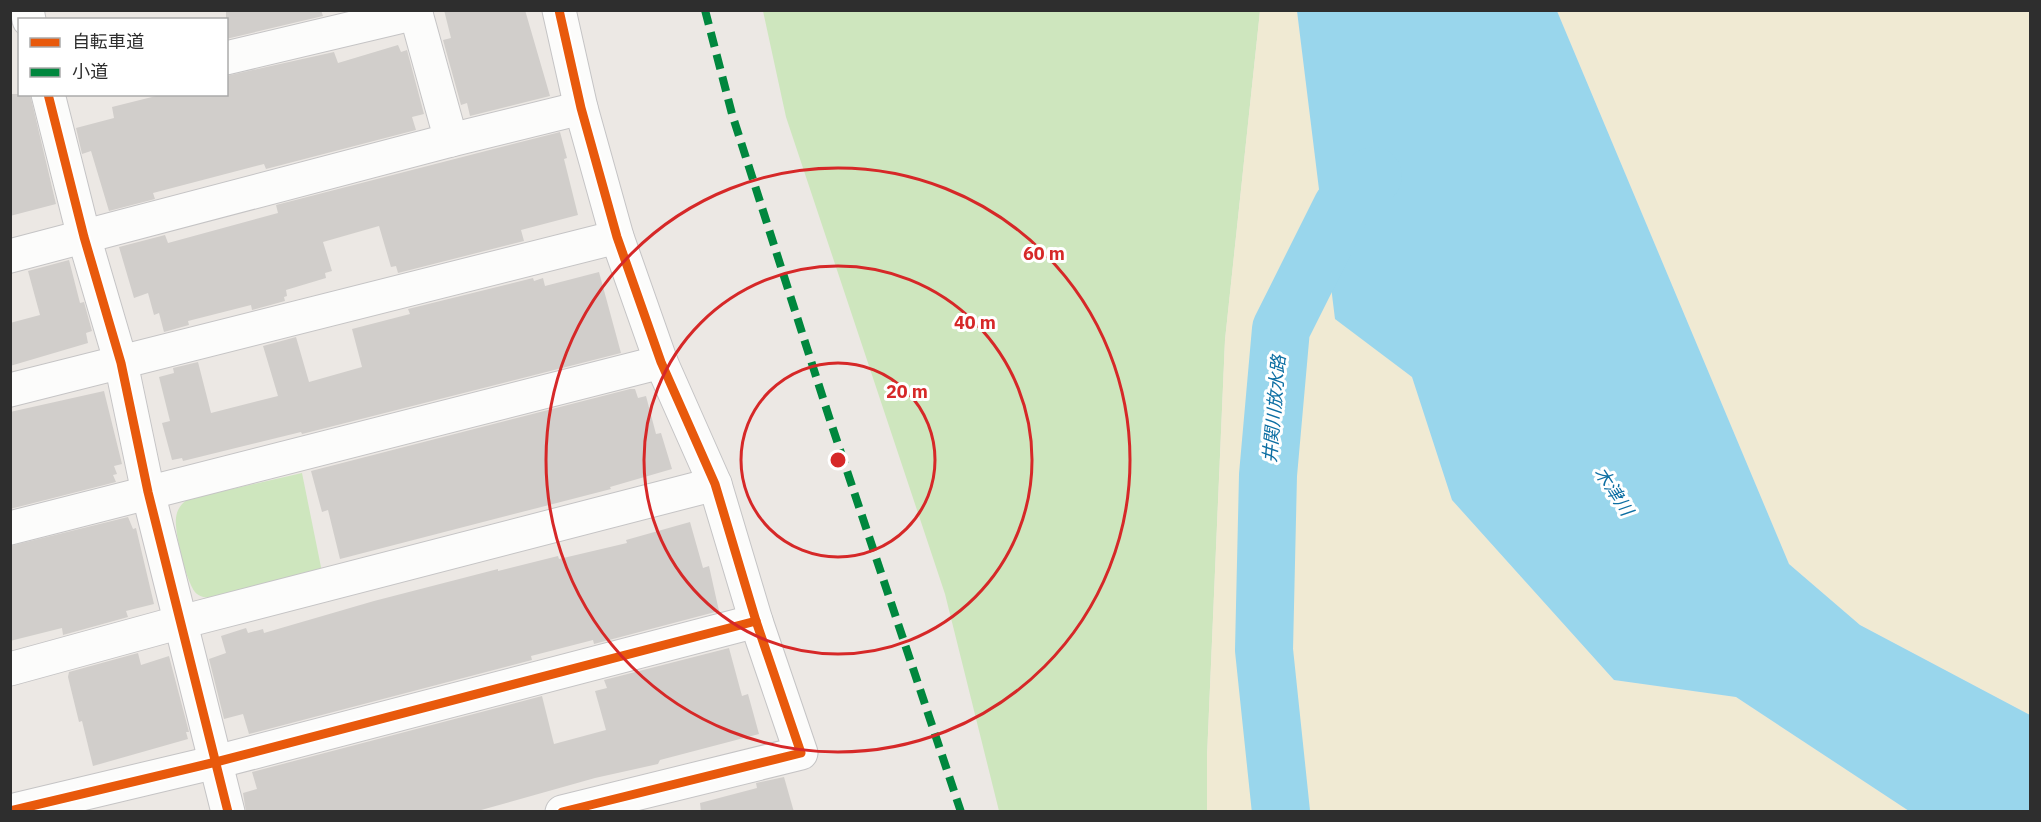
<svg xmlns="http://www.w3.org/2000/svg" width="2041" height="822" viewBox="0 0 2041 822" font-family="'IBM Plex Sans','Noto Sans JP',sans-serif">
<rect width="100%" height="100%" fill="#ece8e4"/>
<!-- green -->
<g fill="#cee6be">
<path d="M763,11h497l-35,329 -18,417v54h-208l-54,-217 -159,-477z"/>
<path d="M302,473l20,99 -107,26c-6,0 -13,0 -18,-4 -10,-7 -23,-63 -21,-76 1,-9 5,-14 12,-19z"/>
</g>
<!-- sand -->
<g fill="#f0ead3">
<path d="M1260,11h37l38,307 77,59 40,123 162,180 122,17 173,114 -702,1v-55l18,-417z"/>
<path d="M1557,11h473v704l-170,-90 -71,-61z"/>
</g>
<!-- water -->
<path fill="#99d6ec" d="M1297,11h260l232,553 71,61 170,90v96h-121l-173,-114 -122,-17 -162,-180 -40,-123 -77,-58z"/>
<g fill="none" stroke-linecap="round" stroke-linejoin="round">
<!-- river -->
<path stroke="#99d6ec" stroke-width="58" d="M1281,812l-17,-162 4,-175 13,-146 61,-122 31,-31"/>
</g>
<!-- building -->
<g fill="#d1cecb">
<path d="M226,10h95l2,6 -97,23z"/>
<path d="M444,10h81l25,86 -80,20 -3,-13 -6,2 -18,-65 8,-2z"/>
<path d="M398,45l3,7 6,-2 17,64 -12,3 4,13 -150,39 -2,-5 -111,29 2,6 -46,12 -18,-60 -9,3 -6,-26 38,-10 -2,-11 52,-13h62v-18l108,-24 4,11z"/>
<path d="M10,94h20l26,110 -46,12z"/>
<path d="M560,132l7,26 -3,1 14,56 -57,15 3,11 -126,32 -2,-7 -5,1 -12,-41 -56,16 9,29 -7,2 1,5 -40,12 1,6 -3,1 1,4 -33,9 -1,-5 -63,16 1,4 -25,7 -5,-19 -5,2 -6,-22 -14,5 -15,-51 46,-12 3,8 110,-30 -2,-8z"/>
<path d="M69,260l11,43 4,-1 8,29 -6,2 2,10 -78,23v-43l30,-8 -12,-44z"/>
<path d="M599,272l22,81 -319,81 -1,-2 -118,29 -1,-3 -10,2 -10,-37 8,-2 -11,-44 15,-4 -1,-5 25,-6 13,51 67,-17 -15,-50 33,-9 13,45 53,-15 -10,-38 58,-15 -2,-5 125,-31 1,3 9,-3 2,8z"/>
<path d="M630,389h5l3,9 8,-2 10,38 5,-1 11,36 -62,18 1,2 -271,70 -12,-49 -6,2 -11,-41z"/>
<path d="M104,391l18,73 -8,2 3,8 -4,1 3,7 -106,27v-97z"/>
<path d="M128,517l5,12 3,-1 18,76 -28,7 2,6 -65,18 -1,-7 -52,13v-95z"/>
<path d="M690,522l13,46 6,-2 10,45 -125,33 -1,-4 -62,16 1,4 -283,74 -6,-20 -19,5 -15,-60 17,-6 -5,-17 25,-8 2,5 15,-4 1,4 110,-32 124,-32v2l60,-15 1,3 68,-16 -1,-3z"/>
<path d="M729,648l13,48 6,-2 11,40 -99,26 -2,4 -63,14 -121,34h-228l-3,-19 14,-4 -5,-17 290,-76 12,48 52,-14 -11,-39 12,-3 -3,-8z"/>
<path d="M138,653l3,12 28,-9 20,76h-3l2,7 -95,27 -11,-45 -3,1 -11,-45 1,-5z"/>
<path d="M784,777l10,35h-93l-1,-9 57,-15 -1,-5z"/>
</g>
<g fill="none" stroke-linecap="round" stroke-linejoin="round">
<!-- minor casing -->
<g stroke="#c5c4c5" stroke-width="35">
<g id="minor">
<path d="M27,10l2,10"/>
<path d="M415,10l36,130"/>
<path d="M559,10l22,98 36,129 44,125 54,122 41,137 45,132 -239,59"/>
<path d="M226,58l190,-45"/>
<path d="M48,94l36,143 37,126 27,129 80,320"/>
<path d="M10,256l441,-116 130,-32"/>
<path d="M10,390l607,-153"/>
<path d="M10,528l651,-166"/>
<path d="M10,669l171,-47 534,-138"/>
<path d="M10,811l206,-49 540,-141"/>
</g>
</g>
<!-- minor -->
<use href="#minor" stroke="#fcfcfb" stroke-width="33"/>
<!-- quiet -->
<path stroke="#00873e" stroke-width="8" stroke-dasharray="15 8" stroke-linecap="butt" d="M705,10l27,104 98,306 131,392"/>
<!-- cycleway casing -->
<g stroke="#fff" stroke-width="13">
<g id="cycleway">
<path d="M559,10l22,98 36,129 44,125 54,122 41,137 45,132 -239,59"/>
<path d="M48,94l36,143 37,126 27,129 80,320"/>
<path d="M10,811l206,-49 540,-141"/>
</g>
</g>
<!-- cycleway -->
<use href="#cycleway" stroke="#e8590c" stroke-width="9"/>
</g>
<!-- distance rings -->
<g fill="none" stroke="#d62828" stroke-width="3">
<circle cx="838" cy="460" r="97"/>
<circle cx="838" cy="460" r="194"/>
<circle cx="838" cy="460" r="292"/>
</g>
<g text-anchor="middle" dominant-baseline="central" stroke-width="6" stroke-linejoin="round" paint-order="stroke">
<!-- water labels -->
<g font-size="18" font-style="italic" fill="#0d6fa3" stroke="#fff">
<text transform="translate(1274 409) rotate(-85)">井関川放水路</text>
<text transform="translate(1614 491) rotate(57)">木津川</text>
</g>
</g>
<circle cx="838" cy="460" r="9" fill="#d62828" stroke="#fff" stroke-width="3"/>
<g font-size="18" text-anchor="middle" font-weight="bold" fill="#d62828" stroke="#fff" stroke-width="6" stroke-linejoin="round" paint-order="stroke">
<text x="1044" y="260">60 m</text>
<text x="975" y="329">40 m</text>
<text x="907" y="398">20 m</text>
</g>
<!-- border -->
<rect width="2041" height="822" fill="none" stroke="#2e2e2e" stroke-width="24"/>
<!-- legend -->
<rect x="18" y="18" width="210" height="78" fill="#ffffff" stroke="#ababab" stroke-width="1.5"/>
<rect x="30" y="38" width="30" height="9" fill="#e8590c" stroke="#ababab" stroke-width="1.5"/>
<text x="72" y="48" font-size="18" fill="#2e2e2e">自転車道</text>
<rect x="30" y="68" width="30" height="9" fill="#00873e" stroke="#ababab" stroke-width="1.5"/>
<text x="72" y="78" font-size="18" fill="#2e2e2e">小道</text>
</svg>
